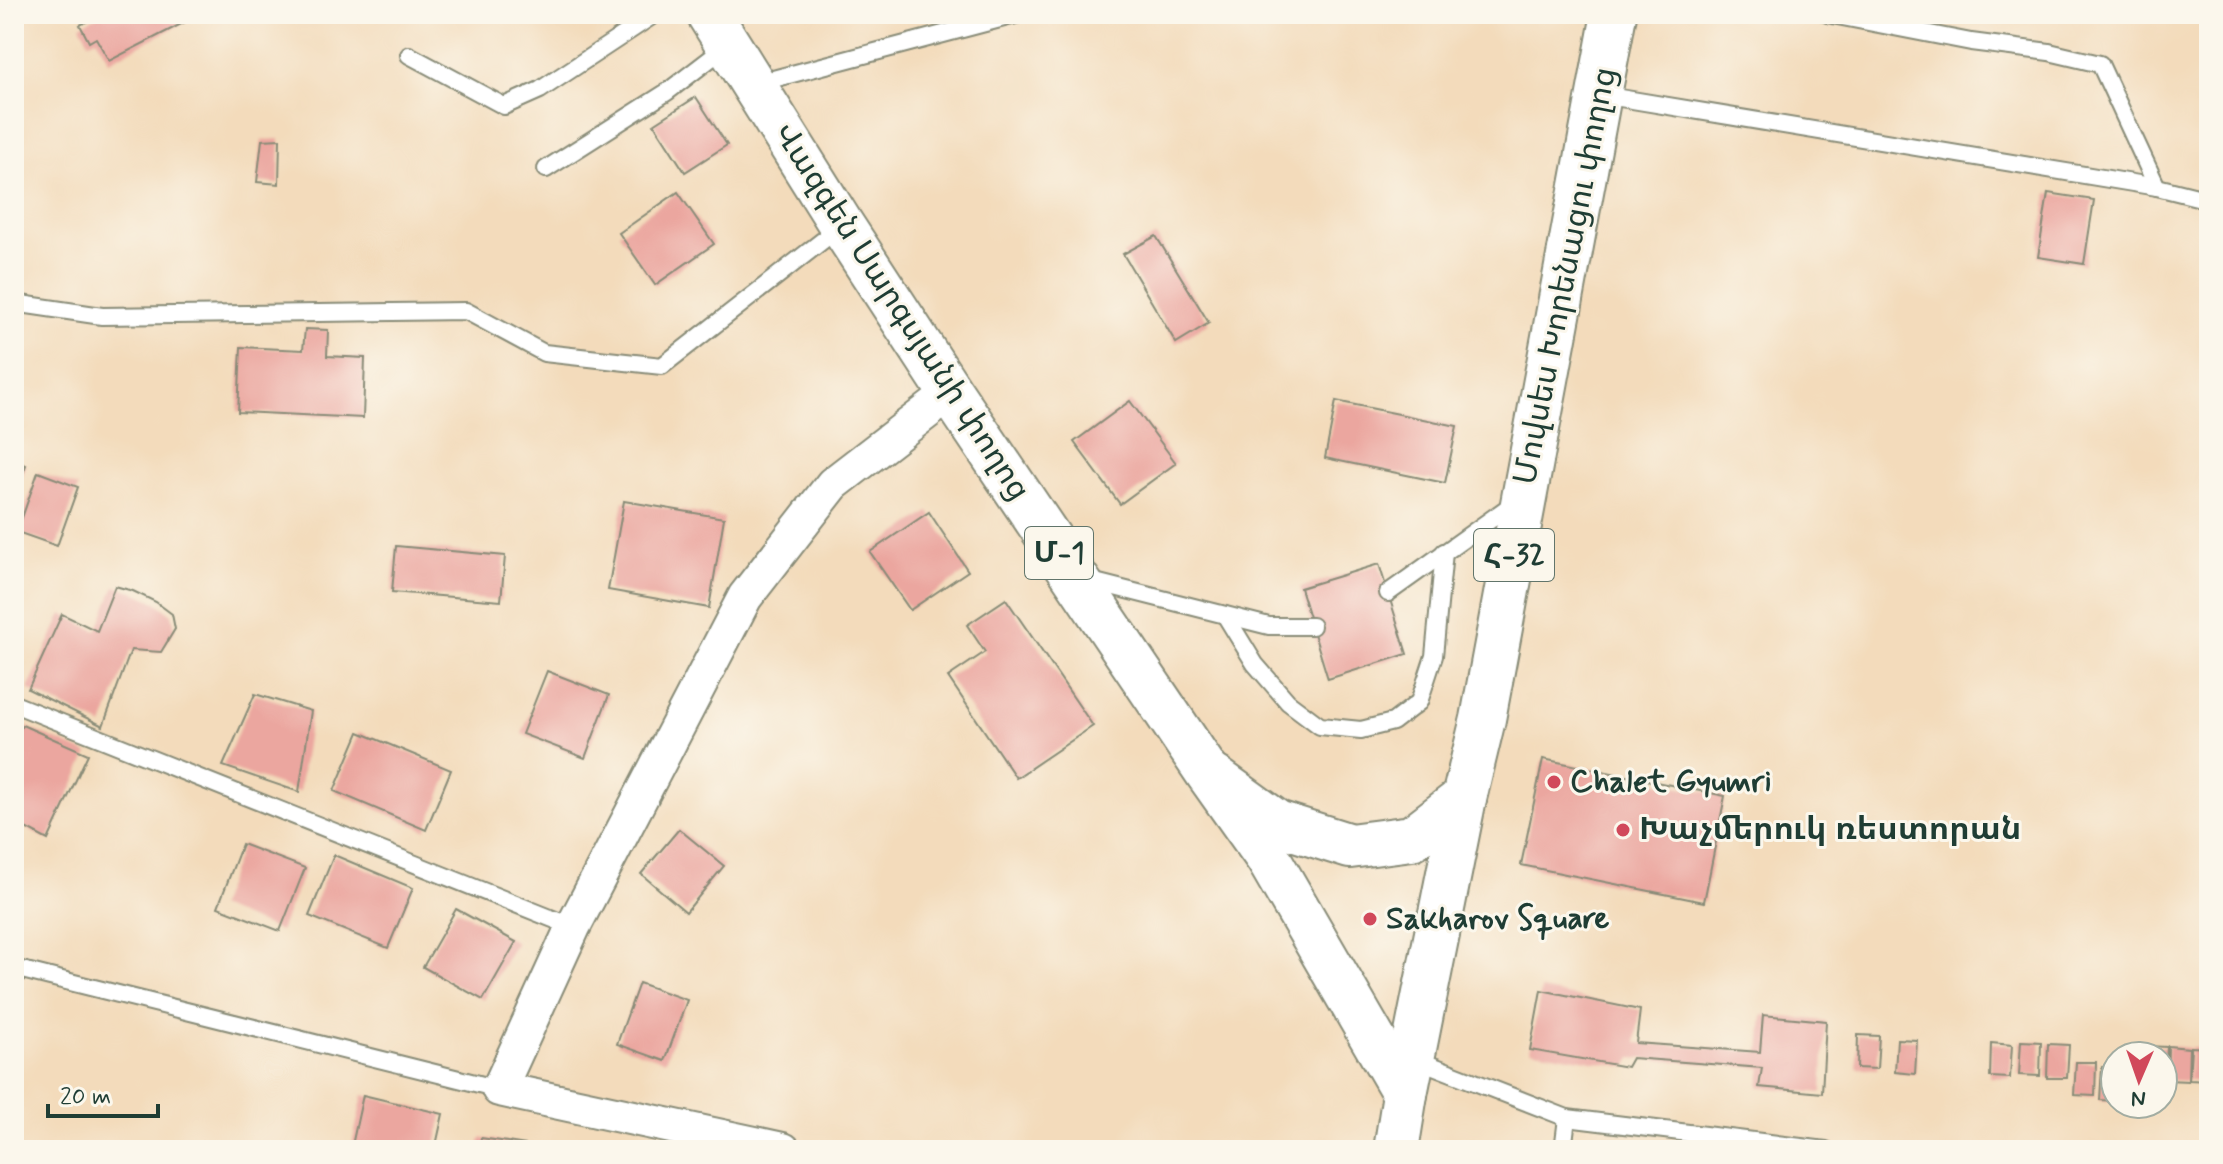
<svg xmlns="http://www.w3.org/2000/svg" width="2223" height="1164" viewBox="0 0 2223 1164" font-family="Mynerve,'Noto Sans Armenian',sans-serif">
<rect width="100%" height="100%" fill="#fbf7ec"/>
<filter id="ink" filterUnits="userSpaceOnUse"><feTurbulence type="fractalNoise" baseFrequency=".0125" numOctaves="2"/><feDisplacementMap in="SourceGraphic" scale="16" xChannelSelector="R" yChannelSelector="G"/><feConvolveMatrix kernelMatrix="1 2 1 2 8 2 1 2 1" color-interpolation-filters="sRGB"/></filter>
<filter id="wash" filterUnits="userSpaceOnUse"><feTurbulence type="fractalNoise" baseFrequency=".006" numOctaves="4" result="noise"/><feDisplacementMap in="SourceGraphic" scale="32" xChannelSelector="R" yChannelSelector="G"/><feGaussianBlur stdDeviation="1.8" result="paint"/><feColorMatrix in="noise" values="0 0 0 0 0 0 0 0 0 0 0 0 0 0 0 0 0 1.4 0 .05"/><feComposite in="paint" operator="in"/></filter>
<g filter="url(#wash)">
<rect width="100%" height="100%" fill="#f3dbbb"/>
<g id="blocks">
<!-- building -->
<g fill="#eba69f">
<path d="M101,14h87l3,5 -82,42 -13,-23 -7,4 -9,-17z"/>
<path d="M696,97l31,48 -42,27 -31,-48z"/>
<path d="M280,139l-1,45 -22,-2 5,-42z"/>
<path d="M678,192l36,52 -59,41 -36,-52z"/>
<path d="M2048,193l46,7 -10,64 -46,-7z"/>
<path d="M1156,236l53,87 -33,20 -53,-89z"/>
<path d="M305,329l23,1 -1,26 38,2 -2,60 -125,-6 3,-65 62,3z"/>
<path d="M1130,401l46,62 -56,41 -46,-62z"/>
<path d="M1336,401l121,25 -12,57 -120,-25z"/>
<path d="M14,460l12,5 -12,32z"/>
<path d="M38,472l40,15 -21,59 -40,-14z"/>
<path d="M624,501l100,17 -15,90 -101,-18z"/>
<path d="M929,512l39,59 -58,39 -40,-58z"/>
<path d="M396,546l109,10 -4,45 -109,-9z"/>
<path d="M1379,564l28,90 -79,25 -28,-91z"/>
<path d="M115,586l18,5 23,11 16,12 3,15 -14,23 -30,-2 -28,76 -75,-37 34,-75 35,17z"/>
<path d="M1006,599l87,127 -77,52 -68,-101 37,-25 -18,-27z"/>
<path d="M547,671l62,24 -24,63 -63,-24z"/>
<path d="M255,694l56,17 -12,81 -76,-26z"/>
<path d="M22,725l66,29 -40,86 -34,-18v-80z"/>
<path d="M359,732l92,38 -25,60 -92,-39z"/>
<path d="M1543,759l182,37 -21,106 -183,-37z"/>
<path d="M679,829l45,37 -38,46 -45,-38z"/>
<path d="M242,844l63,24 -25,63 -62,-24z"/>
<path d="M334,855l79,33 -25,60 -79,-32z"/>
<path d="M456,909l60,33 -33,58 -60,-33z"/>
<path d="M639,983l48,17 -22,61 -48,-17z"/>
<path d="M1541,990l99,20 -4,33 124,9 3,-37 63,6 -4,72 -63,-6 3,-19 -130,-10 -5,9 -97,-17z"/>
<path d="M1858,1035l21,1 -2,33 -20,-1z"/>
<path d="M1897,1039l20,1 -2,34 -20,-2z"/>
<path d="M2021,1041l20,1 -1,34 -21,-1z"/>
<path d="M1991,1043l21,2 -2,33 -20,-1z"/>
<path d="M2048,1044l21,1 -2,33h-20z"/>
<path d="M2146,1046l21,1 -2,30h-2v-21h-17z"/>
<path d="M2168,1046l21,2 -1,33 -21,-1z"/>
<path d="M2191,1047l18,1v33l-20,-1z"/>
<path d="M2076,1062h20l-1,34 -21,-1z"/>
<path d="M2102,1067h13v34l-15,-1z"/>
<path d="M363,1095l80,19 -8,36h-84z"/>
<path d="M481,1138l65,10v2h-67z"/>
</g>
</g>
</g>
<g filter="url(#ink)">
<use href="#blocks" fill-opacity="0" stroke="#898c78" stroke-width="2"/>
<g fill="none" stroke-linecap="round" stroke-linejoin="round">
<!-- lane casing -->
<g stroke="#898c78" stroke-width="20">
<g id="lane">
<path d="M1827,14l144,28 78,10 51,12 57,123"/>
<path d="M409,55l95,51 36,-16 115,-76"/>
<path d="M758,83l261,-69"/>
<path d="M1602,95l555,92 52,13"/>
<path d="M546,169l121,-77 60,-46"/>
<path d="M14,303l88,13 364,-5 78,42 118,13 178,-139"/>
<path d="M1087,580l182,46h43"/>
<path d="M1388,593l126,-90"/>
<path d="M1225,615l30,49 33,38 32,24 41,4 32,-8 26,-20 15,-46 10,-104"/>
<path d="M14,704l559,223"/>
<path d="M14,968l485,121"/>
<path d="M1413,1058l154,60 259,32"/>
<path d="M1563,1150l4,-32"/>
</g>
</g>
<!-- street casing -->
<g stroke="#898c78" stroke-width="38">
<path id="street" d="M783,1150l-284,-61 74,-162 172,-330 88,-113 118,-91"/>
</g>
<!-- primary casing -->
<g stroke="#898c78" stroke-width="48">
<g id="primary">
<path d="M1215,778l62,45 73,23 62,-8 52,-40"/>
<path d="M1405,1094l59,-296 19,-79 131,-705"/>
</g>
</g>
<!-- highway casing -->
<g stroke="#898c78" stroke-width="48">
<path id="highway" d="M709,14l133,212 109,167 256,379 61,86 137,236 -9,56"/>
</g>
<!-- lane -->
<use href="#lane" stroke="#fff" stroke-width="16"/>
<!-- street -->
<use href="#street" stroke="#fff" stroke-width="34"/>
<!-- primary -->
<use href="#primary" stroke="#fff" stroke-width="44"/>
<!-- highway -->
<use href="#highway" stroke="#fff" stroke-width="44"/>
</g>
</g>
<!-- markers -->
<g fill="#d1495b" stroke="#fbf7ec" stroke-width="3">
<circle cx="1554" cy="782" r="8"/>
<circle cx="1623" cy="830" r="8"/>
<circle cx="1370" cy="919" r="8"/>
</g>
<g text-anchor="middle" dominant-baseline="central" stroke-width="6" stroke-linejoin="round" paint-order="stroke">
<!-- shield labels -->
<g fill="#fbf7ec" stroke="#61756b" stroke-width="2">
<rect x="1025" y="527" width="68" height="52" rx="6"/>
<rect x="1474" y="529" width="80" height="52" rx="6"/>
</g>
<g font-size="30" font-weight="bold" fill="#1f3d34">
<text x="1059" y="553">Մ-1</text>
<text x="1514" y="555">Հ-32</text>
</g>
<!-- street labels -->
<g font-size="32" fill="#1f3d34" stroke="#fbf7ec">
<text transform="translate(1566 276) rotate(-79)">Մովսես Խորենացու փողոց</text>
<text transform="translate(901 312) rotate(57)">Վազգեն Սարգսյանի փողոց</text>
</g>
<!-- poi labels -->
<g font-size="32" font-weight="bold" fill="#1f3d34" stroke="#fbf7ec" text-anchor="start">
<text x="1570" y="782">Chalet Gyumri</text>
<text x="1639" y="830">Խաչմերուկ ռեստորան</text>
<text x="1386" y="919">Sakharov Square</text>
</g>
</g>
<!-- margin -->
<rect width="2223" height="1164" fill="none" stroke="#fbf7ec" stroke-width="48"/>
<!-- north arrow -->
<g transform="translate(2139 1080) rotate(182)"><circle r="38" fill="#fbf7ec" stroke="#a3ada2" stroke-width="2"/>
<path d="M0-6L14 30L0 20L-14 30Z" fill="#d1495b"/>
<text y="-12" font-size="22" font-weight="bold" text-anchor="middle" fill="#1f3d34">N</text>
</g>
<!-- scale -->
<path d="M48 1104v12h110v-12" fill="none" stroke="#1f3d34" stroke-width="4"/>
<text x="60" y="1104" font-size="24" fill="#1f3d34" stroke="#fbf7ec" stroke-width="6" paint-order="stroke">20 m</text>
</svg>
